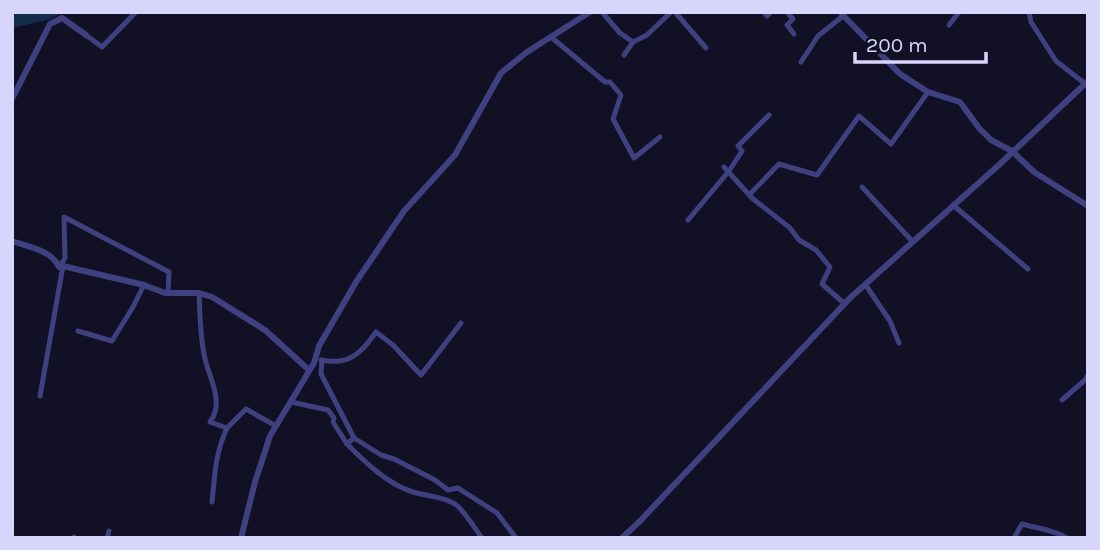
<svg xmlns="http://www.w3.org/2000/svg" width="1100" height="550" viewBox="0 0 1100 550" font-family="Karla,sans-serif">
<rect width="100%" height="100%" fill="#121024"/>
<!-- water -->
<path fill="#132c4a" d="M12,12h51l-12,7 -39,9z"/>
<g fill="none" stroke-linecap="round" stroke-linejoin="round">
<!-- minor -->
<g stroke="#3e407f" stroke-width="5">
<path d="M602,12l18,21 13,9"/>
<path d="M675,12l31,36"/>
<path d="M764,12l3,4 4,-4"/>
<path d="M787,12l6,7 -6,6 7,9"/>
<path d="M1029,12l2,10 25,39 32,25"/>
<path d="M949,25l10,-13"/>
<path d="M86,35l16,12 34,-35"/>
<path d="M551,37l54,45h5l11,13 -8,24 21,39 26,-21"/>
<path d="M624,55l9,-13 14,-7 24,-23"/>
<path d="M801,62l17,-26 25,-20"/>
<path d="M724,167l28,31 38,30 9,12 17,10 14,17 -8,17 23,20"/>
<path d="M862,187l51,55"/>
<path d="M750,194l29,-30 38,11 42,-59 32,28 37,-52"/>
<path d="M953,205l75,64"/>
<path d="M688,220l41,-49 13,-20 -4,-5 31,-31"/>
<path d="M59,264l3,-1 3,-5 -1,-41 105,55 -1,21"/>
<path d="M865,284l25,37 9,22"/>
<path d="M199,293c1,20 1,41 5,61 3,21 22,47 6,68l17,6c-12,26 -12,46 -15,74"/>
<path d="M78,331l34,10 21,-34 11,-22"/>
<path d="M321,360c6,1 13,2 19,1 16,-2 27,-16 36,-29l17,13 28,30 40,-52"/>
<path d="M322,360l-1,14 33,64 27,17 13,4 41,21 13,10 10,-2 39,25 19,25"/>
<path d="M40,396l23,-130"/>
<path d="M1062,400l23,-20 3,-5"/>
<path d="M291,402l37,8 6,8 -1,4 14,22 7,-6"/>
<path d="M227,428l19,-19 30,17"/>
<path d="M347,444c18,18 40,40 66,48 13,4 29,4 42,12 9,6 20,25 27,34"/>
<path d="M73,538l1,-1"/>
<path d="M107,538l2,-7"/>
<path d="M1014,538l8,-14c17,5 30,5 45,14"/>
</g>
<!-- tertiary -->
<g stroke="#3e407f" stroke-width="6">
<path d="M840,12l60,62 28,18 32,10 19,26 12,12 21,11 22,21 54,34"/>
<path d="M12,99l38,-75 12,-6 24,17"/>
<path d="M12,241c17,6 39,9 47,26l4,-1 81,19 21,8h34l13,4 53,33 44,40"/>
<path d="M241,538l14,-56 15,-46 44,-73 5,-17 37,-64 48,-71 51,-56 46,-82 26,-21 63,-40"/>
<path d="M622,538l19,-18 209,-222 151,-135 87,-82"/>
</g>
</g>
<!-- border -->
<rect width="1100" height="550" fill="none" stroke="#d7d5fc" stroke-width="28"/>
<!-- scale -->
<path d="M855 52v10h131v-10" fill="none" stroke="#d7d5fc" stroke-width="3.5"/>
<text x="866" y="52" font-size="21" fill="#d7d5fc" stroke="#121024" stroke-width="5" paint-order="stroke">200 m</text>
</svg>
